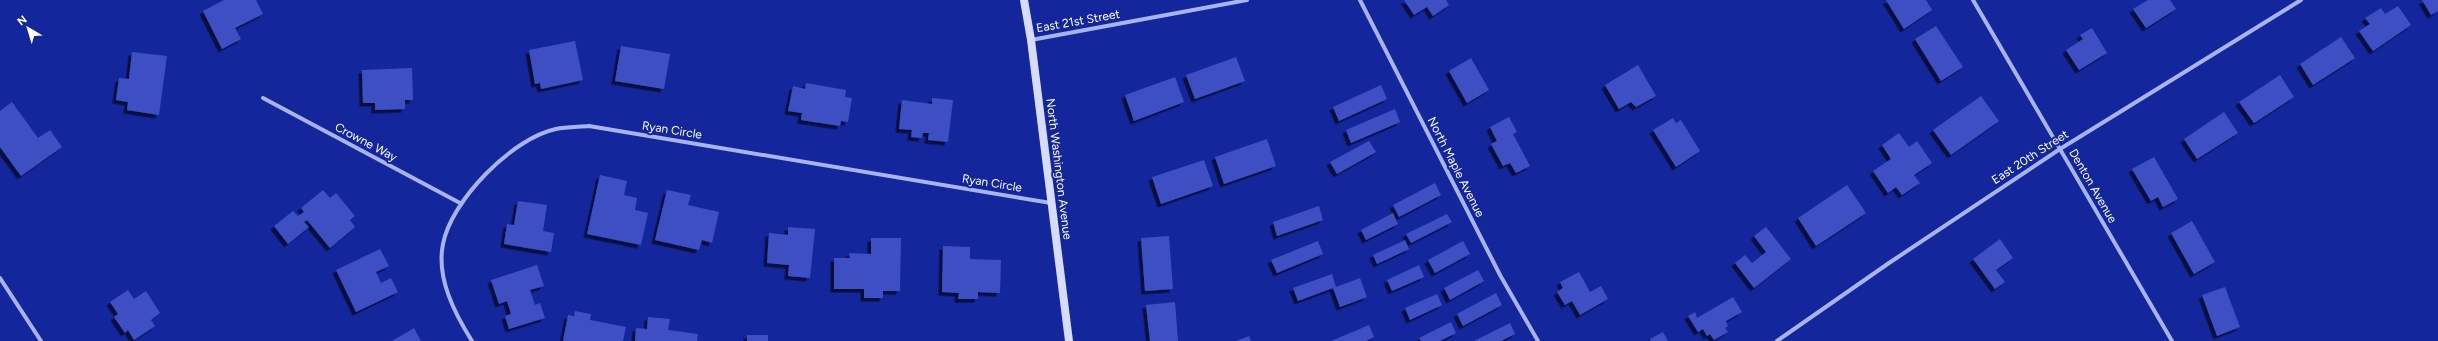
<svg xmlns="http://www.w3.org/2000/svg" width="2438" height="341" viewBox="0 0 2438 341" font-family="Figtree,sans-serif">
<defs>
<filter id="shadow"><feDropShadow dx="-3.5" dy="3.5" stdDeviation="0" flood-color="#0009"/></filter>
</defs>
<rect width="100%" height="100%" fill="#13269b"/>
<!-- building -->
<g fill="#3c50c2" filter="url(#shadow)">
<path d="M224,0h32l7,14 -28,14 6,11 -19,10 -19,-38z"/>
<path d="M1404,0h42l3,5 -16,11 -6,-9 -13,8z"/>
<path d="M1886,0h40l6,10 -28,19z"/>
<path d="M2148,0h22l6,9 -30,19 -13,-19z"/>
<path d="M2422,0h16v11l-7,4z"/>
<path d="M2398,6l13,19 -38,26 -14,-20 11,-7 -5,-6 16,-10 4,6z"/>
<path d="M1936,26l27,41 -22,14 -26,-42z"/>
<path d="M2092,28l15,25 -28,17 -13,-20 17,-11 -3,-4z"/>
<path d="M2341,37l14,21 -42,27 -13,-21z"/>
<path d="M575,41l8,39 -42,9 -1,-6 -5,1 -6,-34z"/>
<path d="M621,46l49,8 -6,35 -49,-8z"/>
<path d="M132,52l35,4 -8,59 -32,-5 1,-8 -12,-2 3,-22 10,1z"/>
<path d="M1236,57l9,24 -50,18 -9,-24z"/>
<path d="M1471,58l18,32 -22,13 -18,-32z"/>
<path d="M1638,65l18,31 -20,11 -5,-5 -12,7 -14,-24z"/>
<path d="M412,68l1,32h-8v9l-30,1v-7h-12l-1,-33z"/>
<path d="M2280,75l14,22 -40,26 -15,-21z"/>
<path d="M1175,77l9,25 -50,19 -9,-26z"/>
<path d="M806,83l40,7 -1,7 7,1 -4,24 -7,-1 -1,5 -39,-6 1,-7 -14,-2 5,-25 12,3z"/>
<path d="M1381,85l6,14 -48,22 -6,-14z"/>
<path d="M1981,96l18,25 -48,34 -18,-25z"/>
<path d="M932,98l21,2 -5,42 -20,-2 1,-7h-6l-1,5 -11,-1 1,-7 -13,-1 3,-29 30,4z"/>
<path d="M12,102l26,36 12,-8 12,17 -41,29 -21,-29v-36z"/>
<path d="M1395,109l5,13 -49,21 -5,-13z"/>
<path d="M2224,112l14,21 -41,26 -13,-20z"/>
<path d="M1509,117l8,15 -4,2 17,32 -14,7 -6,-10 -7,3 -12,-22 6,-3 -7,-14z"/>
<path d="M1673,118l3,5 5,-3 19,31 -24,16 -23,-37z"/>
<path d="M1899,133l10,14 8,-6 15,22 -18,12 6,8 -18,12 -6,-8 -8,6 -15,-22 18,-12 -9,-14z"/>
<path d="M1267,139l9,27 -52,18 -9,-27z"/>
<path d="M1369,141l7,11 -39,22 -7,-12z"/>
<path d="M2154,157l24,42 -15,8 -5,-10 -7,4 -19,-32z"/>
<path d="M1204,160l9,26 -52,18 -9,-27z"/>
<path d="M600,175l27,6 -3,14 13,3 -2,12 13,3 -7,32 -54,-11z"/>
<path d="M1435,183l6,12 -42,22 -6,-12z"/>
<path d="M1847,185l19,28 -50,33 -18,-28z"/>
<path d="M323,190l7,8 6,-5 19,23 -5,4 5,7 -25,21 -23,-28 -3,2 5,5 -21,17 -14,-18 19,-15 5,5 6,-4 -3,-4z"/>
<path d="M667,190l24,5 -3,10 31,7 -7,31 -10,-3 -3,10 -44,-10z"/>
<path d="M518,201l29,4 -4,26 11,2 -3,19 -47,-8 3,-20 7,1z"/>
<path d="M1319,206l4,14 -46,16 -4,-14z"/>
<path d="M1393,213l5,11 -32,16 -5,-10z"/>
<path d="M1447,214l5,8 -41,21 -5,-9z"/>
<path d="M2192,221l23,41 -21,12 -23,-41z"/>
<path d="M788,227l27,2 -5,49 -22,-2 1,-11 -22,-2 2,-30 19,2z"/>
<path d="M1766,227l25,32 -37,29 -19,-25 10,-8 7,8 14,-11 -12,-16z"/>
<path d="M1169,236l4,53 -28,2 -4,-53z"/>
<path d="M871,238h30l-1,53h-17v7h-19v-9h-30v-31h16l-1,-5 22,1z"/>
<path d="M2000,239l13,19 -17,12 9,12 -10,7 -22,-30z"/>
<path d="M1405,240l4,9 -32,15 -4,-9z"/>
<path d="M1318,241l5,13 -46,19 -6,-13z"/>
<path d="M1463,241l7,13 -35,19 -7,-13z"/>
<path d="M943,246l27,1v12l31,1 -1,33 -22,-1v7h-20l1,-6 -17,-1z"/>
<path d="M380,249l9,17 -13,6 5,11 10,-5 7,14 -42,20 -20,-42z"/>
<path d="M537,265l7,21 -14,4 5,15 5,-2 5,15 -36,11 -4,-13 6,-2 -4,-13 -8,3 -8,-24z"/>
<path d="M1419,265l5,12 -32,14 -5,-11z"/>
<path d="M1478,270l6,11 -34,19 -6,-12z"/>
<path d="M1579,272l11,20 11,-6 7,13 -28,16 -8,-14 -7,4 -8,-13 6,-4 -3,-6z"/>
<path d="M1332,274l4,13 24,-9 7,19 -27,10 -7,-19 -35,13 -5,-13z"/>
<path d="M2225,287l15,40 -23,9 -15,-41z"/>
<path d="M128,290l6,9 12,-8 14,22 -9,7 4,6 -21,14 -6,-10 -3,3 -11,-16 4,-3 -8,-12z"/>
<path d="M1496,293l6,12 -39,21 -6,-12z"/>
<path d="M1437,294l5,11 -32,15 -5,-12z"/>
<path d="M1733,297l9,15 -16,9 2,5 -3,2 3,4 -14,8 -4,-6 -3,2 -4,-7 -5,3 -10,-16 7,-4 2,6z"/>
<path d="M1175,302l3,39h-28l-4,-36z"/>
<path d="M575,311l16,3 -1,6 36,7 -3,14h-60l5,-26 6,1z"/>
<path d="M648,317l22,2 -2,11 30,4 -1,7h-62l1,-13 11,1z"/>
<path d="M1451,322l5,11 -16,8h-19l-2,-3z"/>
<path d="M1510,323l5,11 -14,7h-27z"/>
<path d="M1369,325l5,12 -8,4h-35z"/>
<path d="M414,328l7,13h-29z"/>
<path d="M1663,332l5,9h-17l-1,-2z"/>
<rect x="747" y="335" width="21" height="6"/>
<path d="M1249,336l2,5h-15z"/>
</g>
<g fill="none" stroke-linecap="round" stroke-linejoin="round">
<!-- minor -->
<g stroke="#a8b3f4" stroke-width="4">
<path d="M1360,0l140,275 38,66"/>
<path d="M1973,0l199,341"/>
<path d="M1031,40l216,-40"/>
<path d="M263,98l197,105"/>
<path d="M0,278l41,63"/>
<path d="M472,341c-17,-27 -36,-63 -29,-97 8,-43 69,-106 113,-115 10,-2 22,-2 33,-3l462,77"/>
<path d="M1777,341l112,-78 171,-114 241,-149"/>
</g>
<!-- secondary -->
<path stroke="#d7dcfd" stroke-width="8" d="M1024,0l7,40 38,301"/>
</g>
<g text-anchor="middle" dominant-baseline="central" stroke-width="4" stroke-linejoin="round" paint-order="stroke">
<!-- street labels -->
<g font-size="12" fill="#fff" stroke="#13269b">
<text transform="translate(1078 21) rotate(-10)">East 21st Street</text>
<text transform="translate(672 130) rotate(9)">Ryan Circle</text>
<text transform="translate(366 142) rotate(28)">Crowne Way</text>
<text transform="translate(2030 157) rotate(-33)">East 20th Street</text>
<text transform="translate(1456 167) rotate(63)">North Maple Avenue</text>
<text transform="translate(1059 169) rotate(83)">North Washington Avenue</text>
<text transform="translate(992 183) rotate(9)">Ryan Circle</text>
<text transform="translate(2093 186) rotate(60)">Denton Avenue</text>
</g>
</g>
<!-- north arrow -->
<g transform="translate(28 28) rotate(322)" stroke="#13269b" stroke-width="3" paint-order="stroke">
<path d="M0-3L7 15L0 10L-7 15Z" fill="#ffffff"/>
<text y="-6" font-size="11" font-weight="bold" text-anchor="middle" fill="#ffffff">N</text>
</g>
</svg>
